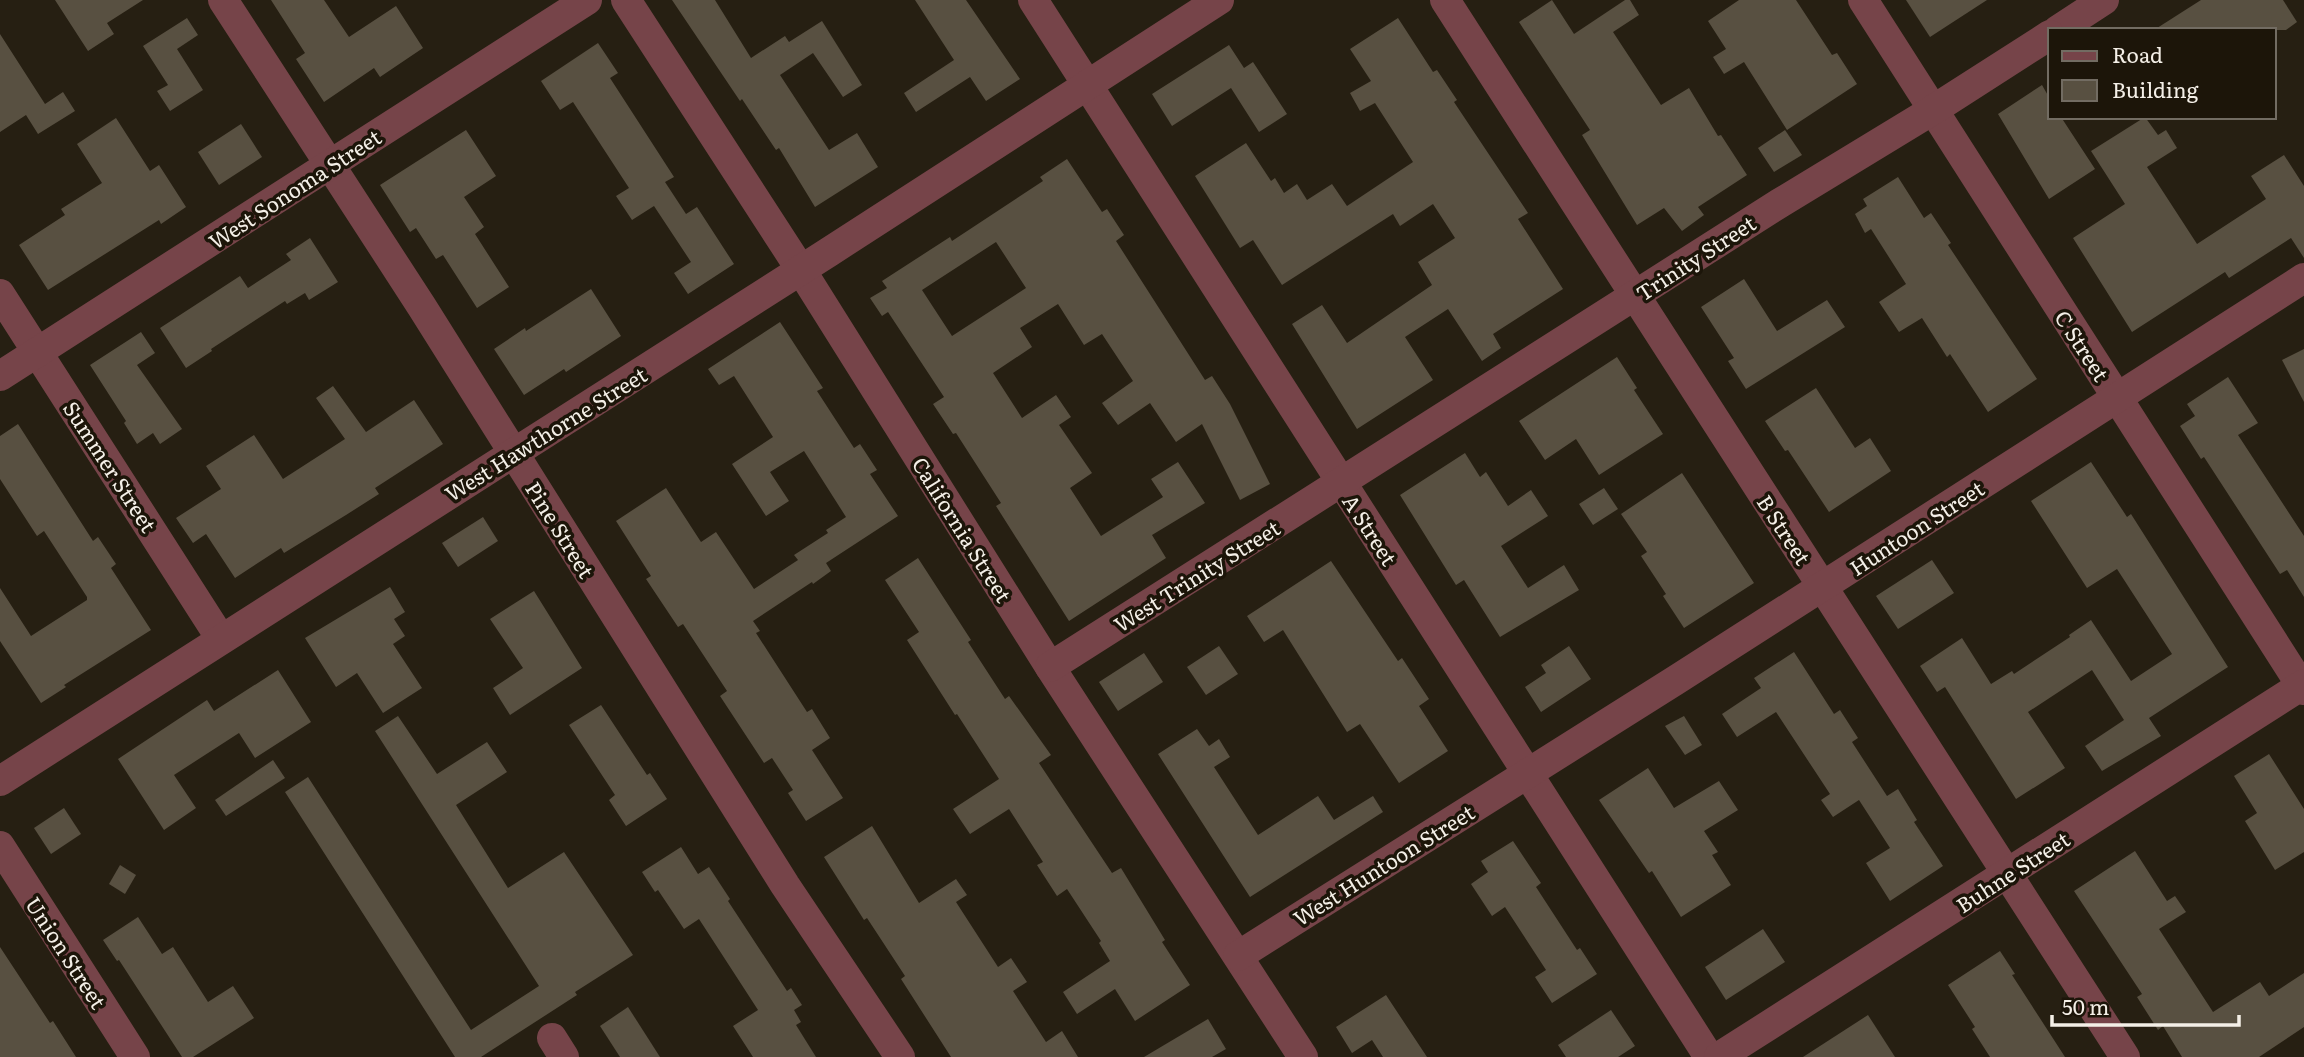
<svg xmlns="http://www.w3.org/2000/svg" width="2304" height="1057" viewBox="0 0 2304 1057" font-family="Literata,serif">
<rect width="100%" height="100%" fill="#261f12"/>
<!-- building -->
<g fill="#585041" fill-rule="evenodd">
<path d="M55,0h88l-36,23 7,11 -26,17z"/>
<path d="M271,0h53l25,37 47,-31 27,42 -43,29 -6,-9 -50,34 -28,-43 9,-6z"/>
<path d="M672,0h43l36,58 34,-22 4,6 33,-21 40,64 -19,12 -30,-44 -33,22 49,75 28,-17 21,34 -63,40 -36,-59 -3,2 -34,-51 -2,2z"/>
<path d="M915,0h51l54,79 -34,22 -16,-24 -54,35 -12,-19 50,-33z"/>
<path d="M1552,0l22,34 51,-34h5l9,15 -26,17 48,73 28,-17 29,48 3,-1 26,40 -49,32 6,8 -22,16 -18,-23 -27,17 -55,-90 8,-5 -71,-108z"/>
<path d="M1739,0h57l36,55 5,-2 20,31 -70,46 -43,-68 -20,12 -11,-17 13,-8 -18,-28z"/>
<path d="M1906,0h81l-57,37z"/>
<path d="M2201,0h82l14,22 -11,8h-132z"/>
<path d="M187,18l11,17 -21,14 26,41 -33,21 -13,-20 11,-6 -25,-39z"/>
<path d="M1398,18l35,54 4,-2 20,30 -3,2 74,111 -10,6 45,70 -70,45 8,14 -19,13 -34,-52 -43,28 28,43 -76,49 -65,-105 30,-19 25,38 85,-58 -14,-23 37,-24 -22,-34 -33,22 -7,-12 -111,71 -29,-45 -13,8 -45,-72 51,-33 25,38 4,-3 9,15 13,-9 10,16 25,-16 15,22 66,-44 -38,-59 -15,8 -10,-18 21,-12 -21,-32z"/>
<path d="M0,34l45,70 18,-12 12,19 -37,23 -12,-19 -26,17z"/>
<path d="M598,43l20,30 -8,5 64,99 -9,5 21,32 11,-7 37,57 -46,30 -14,-21 17,-11 -37,-56 -22,14 -16,-24 13,-8 -56,-86 -13,8 -19,-29z"/>
<path d="M1229,45l15,23 9,-6 34,52 -28,18 -28,-44 -59,38 -20,-32z"/>
<path d="M2042,85l8,14v18h11l34,52 -46,30 -51,-85z"/>
<path d="M2145,117l13,18 8,-5 11,18 -30,19 50,77 69,-45 -15,-23 33,-21 20,31v72l-13,-20 -62,40 -4,-6 -93,60 -59,-94 52,-34 -34,-53z"/>
<path d="M116,118l34,53 9,-6 27,42 -25,17 -2,-4 -111,70 -29,-45 46,-30 -4,-6 41,-26 -25,-39z"/>
<path d="M241,124l21,33 -43,28 -21,-33z"/>
<path d="M466,130l30,46 -32,21 20,30 -9,7 34,53 -32,21 -34,-53 -7,4 -20,-31 -6,4 -30,-47z"/>
<path d="M1785,130l17,25 -28,17 -16,-24z"/>
<path d="M1067,159l35,53 5,-3 17,26 -8,6 89,139 7,-4 18,28 40,80 -30,16 -38,-76 -26,18 -26,-39 -32,22 -16,-22 31,-22 -31,-47 -18,11 -26,-41 -38,24 12,19 -39,26 29,45 34,-23 15,22 -12,8 33,48 -22,15 31,48 62,-39 -12,-18 27,-17 27,41 -53,32 14,23 -97,63 -73,-115 5,-3 -45,-70 -3,1 -20,-30 11,-7 -56,-85 -6,4 -12,-18 17,-10 -5,-7 68,-44 2,4 91,-60 -3,-4zM996,242l30,46 -74,48 -30,-46z"/>
<path d="M1898,177l26,41 7,-5 20,30 -3,2 89,134 -49,33 -38,-58 -3,3 -25,-39 -23,14 -20,-30 27,-18 -35,-55 -6,4 -10,-19 12,-8 -4,-7z"/>
<path d="M310,238l28,44 -29,18 -4,-7 -18,11 -2,-3 -74,48 1,2 -26,17 -26,-40 80,-52 8,12 43,-28 -5,-6z"/>
<path d="M1744,279l33,52 50,-31 18,27 -99,62 -18,-28 6,-3 -33,-51z"/>
<path d="M591,289l30,47 -55,36 -2,-3 -40,26 -30,-46 31,-21 1,3z"/>
<path d="M780,322l43,66 -6,3 37,57 6,-4 17,26 -7,4 28,42 -72,47 5,8 -18,13 -1,-2 -59,39 7,10 -4,2 51,79 5,-3 18,29 -18,12 31,48 -37,23 -18,-28 5,-3 -21,-32 -8,5 -44,-67 7,-5 -44,-67 -5,3 -32,-48 5,-3 -35,-55 50,-33 35,54 15,-10 38,57 44,-29 -4,-5 34,-22 -2,-3 20,-13 -42,-66 -34,21 19,29 -23,15 -34,-52 41,-27 -39,-61 -15,9 -11,-16z"/>
<path d="M141,332l14,21 -18,12 45,64 -22,15 -7,-11 -16,11 -13,-21 2,-2 -36,-56z"/>
<path d="M2304,349v53l-22,-42z"/>
<path d="M1617,357l20,31 -3,2 29,44 -64,41 -23,-36 -31,21 -26,-39z"/>
<path d="M2228,377l30,46 -20,12 66,101v61l-17,-27 -7,4 -76,-117 -3,2 -21,-33 15,-10 -8,-12z"/>
<path d="M333,386l33,46 48,-32 29,44 -68,44 4,6 -33,21 -62,38 -3,-5 -46,30 -29,-44 -13,9 -17,-25 45,-29 -15,-23 48,-31 29,44 62,-40 -29,-41z"/>
<path d="M1816,388l39,60 15,-10 21,33 -62,41 -41,-62 -3,1 -20,-30z"/>
<path d="M18,424l75,117 5,-4 18,27 -5,4 40,62 -87,55 2,2 -25,16 -41,-62v-53l31,48 56,-36v-3l-43,-66 -7,5 -37,-57v-43z"/>
<path d="M1465,453l15,24 6,-5 22,34 23,-16 17,26 -47,30 27,42 36,-23 15,25 -79,47 -36,-57 -8,5 -56,-90z"/>
<path d="M2091,462l36,55 4,-3 97,153 -79,51 12,18 -59,35 -17,-25 39,-26 -32,-50 -64,42 37,56 -49,31 -71,-112 -8,5 -17,-26 42,-28 29,46 21,-13 2,3 56,-37 -1,-2 22,-15 40,61 41,-27 -55,-85 -30,19 -56,-87z"/>
<path d="M1682,473l72,110 -70,45 -21,-32 3,-2 -25,-38 6,-4 -26,-38z"/>
<path d="M1604,488l14,21 -25,16 -14,-21z"/>
<path d="M483,517l15,24 -40,26 -16,-24z"/>
<path d="M918,558l53,82 -3,2 37,57 4,-3 42,59 -12,8 73,110 9,-5 44,72 -3,2 28,43 -55,36 -20,-32 -38,25 -14,-22 47,-31 -11,-18 2,-2 -34,-52 -10,7 -20,-31 6,-3 -34,-53 -39,25 -17,-25 46,-30 -42,-65 -2,1 -48,-75 12,-8 -34,-52z"/>
<path d="M1932,560l22,33 -56,36 -22,-33z"/>
<path d="M1331,561l67,100 4,-3 27,41 -10,7 29,45 -49,32 -39,-59 -13,8 -64,-102 -19,12 -17,-26z"/>
<path d="M390,587l15,25 -11,7 11,17 -12,8 29,44 -39,25 -26,-40 -21,14 -31,-49z"/>
<path d="M534,591l48,77 -72,47 -17,-27 30,-20 -33,-49z"/>
<path d="M1219,646l19,28 -32,21 -19,-28z"/>
<path d="M1569,646l22,33 -50,33 -16,-25 21,-14 -5,-8z"/>
<path d="M1794,652l40,62 6,-4 18,28 -6,4 35,54 11,-7 19,31 -3,2 29,44 -53,35 -24,-38 24,-15 -31,-48 -26,17 -12,-17 9,-6 -54,-82 -39,25 -15,-23 39,-26 -7,-10z"/>
<path d="M1144,653l19,29 -45,29 -19,-29z"/>
<path d="M278,670l33,52 -56,36 -16,-25 -65,42 22,33 -32,22 -46,-71 89,-59 7,11z"/>
<path d="M601,705l46,70 3,-2 17,26 -41,27 -17,-26 6,-5 -46,-70z"/>
<path d="M398,716l39,58 50,-32 20,30 -51,33 52,83 56,-36 69,103 -58,37 2,3 -96,62h-26l-170,-265 23,-15 163,253 68,-44 -164,-255z"/>
<path d="M1684,716l18,29 -17,10 -20,-29z"/>
<path d="M1197,729l12,17 10,-7 11,18 -16,10 44,68 60,-39 16,24 39,-24 10,16 -133,85 -92,-143z"/>
<path d="M2269,754l35,55v43l-29,18 -30,-49 12,-8 -23,-37z"/>
<path d="M273,760l12,18 -59,38 -11,-16z"/>
<path d="M1648,768l26,40 45,-27 19,29 -34,21 14,21 -6,3 19,30 -50,32 -29,-46 -3,2 -50,-73z"/>
<path d="M64,808l17,26 -30,20 -17,-26z"/>
<path d="M872,826l47,77 37,-24 11,16 -11,7 42,65 13,-9 16,24 -14,9 33,51 16,-11 16,26h-127l-50,-78 4,-3 -38,-58 -3,2 -40,-63z"/>
<path d="M1513,841l28,42 -5,4 41,63 3,-2 17,26 -45,29 -17,-26 11,-7 -41,-63 -13,9 -21,-32 17,-12 -7,-11z"/>
<path d="M681,847l17,27 11,-7 21,32 -2,2 59,90 4,-3 11,17 -8,5 7,12 -5,3 20,32h-63l-20,-31 25,-16 -59,-91 -15,10 -26,-39 -3,2 -13,-20z"/>
<path d="M2135,851l32,50 8,-5 11,16 -27,17 54,83 47,-30 9,14 35,-23v54l-45,30h-77l-19,-31 -5,4 -21,-33 5,-3 -68,-103z"/>
<path d="M120,865l16,10 -11,19 -16,-10z"/>
<path d="M138,917l24,37 11,-7 35,55 25,-16 21,32 -61,39h-11l-63,-97 -2,1 -14,-21z"/>
<path d="M1763,929l22,33 -59,38 -21,-33z"/>
<path d="M0,947l50,76 3,-2 23,36h-76z"/>
<path d="M2000,951l15,23 -3,1 53,82h-75l-18,-28 3,-2 -27,-42z"/>
<path d="M1386,995l41,62h-44l-11,-17 -20,13 -16,-26z"/>
<path d="M628,1007l32,50h-40l-20,-31z"/>
<path d="M1611,1010l24,36 -17,11h-52l-8,-12z"/>
<path d="M1868,1015l27,42h-92z"/>
<path d="M1208,1019l18,30 -14,8h-68z"/>
</g>
<g fill="none" stroke-linecap="round" stroke-linejoin="round">
<!-- minor -->
<g stroke="#764449" stroke-width="30">
<path d="M223,0l199,307 363,578 115,172"/>
<path d="M626,0l175,270 249,397 253,390"/>
<path d="M1033,0l676,1057"/>
<path d="M1445,0l680,1057"/>
<path d="M1863,0l441,690"/>
<path d="M2058,30l46,-30"/>
<path d="M0,294l221,345"/>
<path d="M0,376l587,-376"/>
<path d="M1050,667l730,-464 153,-93 117,-75"/>
<path d="M0,781l829,-529 390,-252"/>
<path d="M0,846l135,211"/>
<path d="M1238,956l438,-276 628,-402"/>
<path d="M552,1038l12,19"/>
<path d="M1719,1057l585,-373"/>
</g>
</g>
<g text-anchor="middle" dominant-baseline="central" stroke-width="7" stroke-linejoin="round" paint-order="stroke">
<!-- street labels -->
<g font-size="21" fill="#f4efe7" stroke="#1c1509">
<text transform="translate(294 188) rotate(-33)">West Sonoma Street</text>
<text transform="translate(1695 257) rotate(-33)">Trinity Street</text>
<text transform="translate(2083 345) rotate(57)">C Street</text>
<text transform="translate(545 433) rotate(-32)">West Hawthorne Street</text>
<text transform="translate(111 466) rotate(57)">Summer Street</text>
<text transform="translate(1916 527) rotate(-33)">Huntoon Street</text>
<text transform="translate(561 529) rotate(58)">Pine Street</text>
<text transform="translate(963 529) rotate(58)">California Street</text>
<text transform="translate(1371 529) rotate(57)">A Street</text>
<text transform="translate(1785 529) rotate(57)">B Street</text>
<text transform="translate(1196 575) rotate(-32)">West Trinity Street</text>
<text transform="translate(1383 864) rotate(-32)">West Huntoon Street</text>
<text transform="translate(2012 871) rotate(-33)">Buhne Street</text>
<text transform="translate(67 952) rotate(57)">Union Street</text>
</g>
</g>
<!-- legend -->
<rect x="2048" y="28" width="228" height="91" fill="#1c1509" stroke="#726c62" stroke-width="2"/>
<rect x="2062" y="51" width="35" height="10" fill="#764449" stroke="#726c62" stroke-width="2"/>
<text x="2112" y="63" font-size="21" fill="#f4efe7">Road</text>
<rect x="2062" y="80" width="35" height="21" fill="#585041" stroke="#726c62" stroke-width="2"/>
<text x="2112" y="98" font-size="21" fill="#f4efe7">Building</text>
<!-- scale -->
<path d="M2052 1015v10h187v-10" fill="none" stroke="#f4efe7" stroke-width="3.5"/>
<text x="2062" y="1015" font-size="21" fill="#f4efe7" stroke="#1c1509" stroke-width="5" paint-order="stroke">50 m</text>
</svg>
